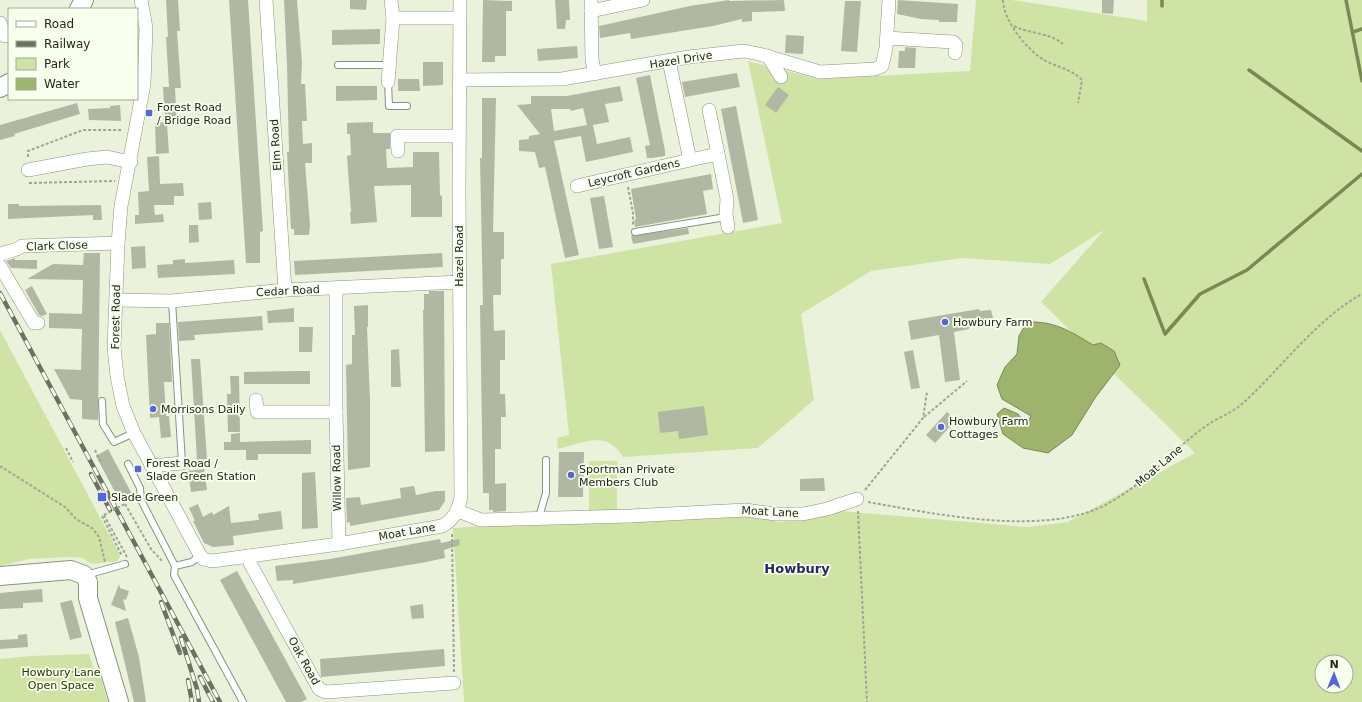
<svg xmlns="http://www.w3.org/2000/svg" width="1362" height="702" viewBox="0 0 1362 702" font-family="'DejaVu Sans',sans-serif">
<rect width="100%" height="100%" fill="#ebf2dc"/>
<!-- green -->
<g fill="#cfe4a4" fill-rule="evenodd">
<path d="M976,0h36l135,21v-21h215v702h-898l-11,-174 95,-6 43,2 40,-1 38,-6 70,-3 42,8 60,-11 186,16 41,-5 127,-69 -154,-151 63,-72 -54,34 -88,-6 -91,13 -70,43 13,86 -56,48 -135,9c-16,-28 -40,-14 -65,-8l-1,-11 12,-3 -18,-171 231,-41 -34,-162 70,18 152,-8zM1322,662h24v24h-24z"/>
<path d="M0,330l119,223 1,4 -3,4 -25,3 -9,-6 -11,-1 -43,2 -29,7z"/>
<rect x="589" y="461" width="28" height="51"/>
<path d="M89,654l6,18h4l9,30h-108v-43l30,-3z"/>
</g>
<!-- water -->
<path fill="#9eb36c" stroke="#798955" d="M1027,322c28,-1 43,9 66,23l8,-2 13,8 6,14 -25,33 -23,37 -24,18 -25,-5 -20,-14 -6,-20 7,-6 14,6 8,11 5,-9 -29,-17 -5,-14 8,-18 12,-13 2,-18z"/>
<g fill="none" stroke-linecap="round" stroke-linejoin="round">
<!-- stream -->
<g stroke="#798955" stroke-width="3.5">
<path d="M1346,0l16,81"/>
<path d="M1162,6v-6"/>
<path d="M1353,32l9,-3"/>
<path d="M1249,70l113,81"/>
<path d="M1144,279l21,55 35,-40 47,-24 115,-96"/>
</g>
</g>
<!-- building -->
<g fill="#b0b8a3" fill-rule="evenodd">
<path d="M166,0h12l2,31h-3l4,57h-6l2,37h-10l2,28 -13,1 -1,-31 10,-1 -2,-35h6l-3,-50h2z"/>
<path d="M229,0h19l15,231 -3,1v31h-14z"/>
<path d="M284,0h13l5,63 -1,21h4l2,37h-5l1,23 9,-1v20h-7l5,62 -1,10h-15v-6h-3l-4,-77h2l-2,-87z"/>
<path d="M350,0h17l-1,10 -16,-1z"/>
<path d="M483,0l29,1v10h-6v45h-11v6h-13z"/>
<path d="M555,0h14l1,20h-4l-1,9h-8z"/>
<path d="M729,0v1l55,-1 1,11 -33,1v9l-10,1v-3l-29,7 -82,13 -1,-6 -30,5 -1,-12 91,-20z"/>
<path d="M898,0l60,4 -1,18h-18v-2l-18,-1 -24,-5z"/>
<path d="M1102,0h12l-1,14 -11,-1z"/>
<path d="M845,1h16l-4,51 -16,-1z"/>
<path d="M380,29v15l-48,1v-15z"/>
<path d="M786,35l18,1 -1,18 -18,-1z"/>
<path d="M577,46l1,12 -40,3 -1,-12z"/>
<path d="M905,47l11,1 -1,20h-17l1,-17h6z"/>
<path d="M423,62h20v23l-20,1z"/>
<path d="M737,73l3,14 -55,10 -3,-15z"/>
<path d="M650,75l15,76v5l-13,2h-5l-2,-12 5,-1 -14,-67z"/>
<path d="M398,79h21l1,12h-22z"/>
<path d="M336,86h41v14l-41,1z"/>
<path d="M620,86l3,15 -18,3 4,18 -16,3 4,19 33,-7 3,15 -47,10 -5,-26 -27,5 25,114 -14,3 -20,-91 -6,1 -4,-16 -16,-1v-11l10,-1v-3l11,-2 -23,-29 14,-1v-8h36zM583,108l4,17 -33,6 -3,-22h19l1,2z"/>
<path d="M778,87l11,8 -13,18 -11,-8z"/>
<path d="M482,98h14l-3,134h11v27h-3v36h-8l1,36 11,-1v30h-5v34h5l1,23h-5v32h-6v35l11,-1v28l-13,1v-2h-4v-17h-6l-3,-188h3l-3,-147h2z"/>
<path d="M77,103l3,11 -66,20 1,2 -15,4v-15z"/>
<path d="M120,105l1,16 -32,-1 -1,-11 22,-1v-2z"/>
<path d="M736,106l22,114 -15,3 -22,-114z"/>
<path d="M373,122v11h17v16h-4l1,19 26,-1v-15h26l1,43 2,1v21h-31v-32l-37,1 3,36 -26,2 -1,-11 1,-1 -4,-56 4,-1 -1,-21h-3v-11z"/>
<path d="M159,156l1,28 23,-1 1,13h-10v9h-20l1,10 8,-1 1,8 -29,2v-9h4l-1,-23 11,-1 -2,-34z"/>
<path d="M711,174l2,15 -10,2 4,23 -72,13 -1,-7 2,-1 -5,-30z"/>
<path d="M604,196l9,51 -14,2 -9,-51z"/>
<path d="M211,202l1,17 -13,1 -1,-17z"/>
<path d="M8,204h11v2l82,-1 1,15h-9v-5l-85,4z"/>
<path d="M189,225h9l1,17 -10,1z"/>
<path d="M688,228l1,6 -56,10 -2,-8z"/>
<path d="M145,246l1,22 -14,1 -1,-22z"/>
<path d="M84,253h16l-2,167 -16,-1v-19l-12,-1 -16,-30 27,1 1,-41 -33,-1v-15l33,1 1,-34 -56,-1 26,-15 30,1z"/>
<path d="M442,253l1,14 -148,8 -1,-14z"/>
<path d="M15,258v2h22v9l-26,-1 -5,-7z"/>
<path d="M185,259v4l49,-3 1,14 -77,4 -1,-13 16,-1v-4z"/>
<path d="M32,286l15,28 -5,2 -3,-1 -14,-25z"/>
<path d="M429,291h15l1,160 -20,1 -2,-142h1v-16h5z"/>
<path d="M368,305v22h-1l3,73v67l-22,3 -2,-105 6,-1v-29h3l-1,-29z"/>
<path d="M294,308v14l-26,1 -1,-12z"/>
<path d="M979,309l1,2 11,-1 2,8 -11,2v3l-13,3v3l-15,3 6,48 -15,2 -6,-47 -28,5 -3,-19z"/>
<path d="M262,316l1,14 -69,5 1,5 -16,1 -1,-19z"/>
<path d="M156,323h13l3,59h-8l2,34h3l2,21 -10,1 -2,-21 -9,1 -4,-83 10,-1z"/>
<path d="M299,327h14l-1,25h-13z"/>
<path d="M399,349l2,38h-10v-37z"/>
<path d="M913,350l7,38 -9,1 -7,-37z"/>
<path d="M191,359h9l7,100 -10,1z"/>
<path d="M298,371h12v13h-66v-12z"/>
<path d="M230,376h9l1,56h-12l-1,-38h4z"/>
<path d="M704,406l4,29 -29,4 -1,-8 -18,2 -2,-21z"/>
<path d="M947,412l9,8 -21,23 -9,-8z"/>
<path d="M240,433v9l71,-2v14h-53v6h-12v-10h-22v-8h7v-8z"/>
<path d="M108,449l24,45 -9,4 -4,-7 -4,1 -19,-36z"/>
<path d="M559,452h25l-1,45h-25z"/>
<path d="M204,469l3,21 -16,2 -3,-21z"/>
<path d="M315,472l3,56 -16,1v-56z"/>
<path d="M824,478l1,13h-25v-12z"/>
<path d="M414,486l2,9 20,-4h9v10l-6,9 -89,16v-4l-3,1 -1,-25 14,-1 1,8 40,-7 -1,-10z"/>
<path d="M198,504l5,13 9,-5 1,3 16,-9 2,17 28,-3 -1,-6 23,-3 2,18 -50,7 1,9 -21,2 -9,-4 -11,-22h2l-6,-13z"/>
<path d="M440,539l1,4 18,-4 1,6 -16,5 1,8 -24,5 -128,21v-4l-16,1 -2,-15 55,-7z"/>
<path d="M237,571l70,128 -6,3h-15l-66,-122z"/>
<path d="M119,584l1,4 9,3 -3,9 -3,-1 3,12 -15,-6z"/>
<path d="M42,589l1,13 -20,1v5l-23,1v-16z"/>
<path d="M72,600l10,37 -12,3 -10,-37z"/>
<path d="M423,604l1,14 -12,1 -2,-13z"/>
<path d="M128,618l11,39 7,45h-12l-19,-80z"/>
<path d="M27,634l1,13 -28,2v-9l18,-1v-4z"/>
<path d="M444,649l1,17 -124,11 -1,-18z"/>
</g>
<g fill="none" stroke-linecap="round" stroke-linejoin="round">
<!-- lane casing -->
<g stroke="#8b927e" stroke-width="8">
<g id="lane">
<path d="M338,65h50"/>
<path d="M388,82l1,24h18"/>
<path d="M635,232l91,-15"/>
<path d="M172,301l10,162"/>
<path d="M102,401l1,23 11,18 20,-9"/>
<path d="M128,464l12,24 1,12 34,66"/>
<path d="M539,517l7,-24v-33"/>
<path d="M200,555l-8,7 -17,4 -1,9 69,127"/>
<path d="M86,575l39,-11"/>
</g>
</g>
<!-- street casing -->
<g stroke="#8b927e" stroke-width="14">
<g id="street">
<path d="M141,0l5,28 -2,56 -23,122 -3,37 -4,104 3,29 6,30 11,27 66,122 3,4 9,2 127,-17 103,-18c13,-7 16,-16 19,-29l-2,-306 1,-191"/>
<path d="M266,0l19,290"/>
<path d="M591,0l1,60 3,14"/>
<path d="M591,11l52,-11"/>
<path d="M393,18h66"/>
<path d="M0,23l5,13"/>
<path d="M887,38l66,4 3,3 -1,8"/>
<path d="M768,56l13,21"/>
<path d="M459,80l103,-1 127,-22 55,-6 15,3 61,18 55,-3 7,-3 4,-18 3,-48"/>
<path d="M388,82l5,-64 -2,-18"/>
<path d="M709,110l9,44"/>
<path d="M398,151l-1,-15h62"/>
<path d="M690,160l28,-6 9,45 -1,15 2,13"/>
<path d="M28,170l59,-11 20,-2 24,5"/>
<path d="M577,186l113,-26 -21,-99"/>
<path d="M0,255c7,-5 15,-3 22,-9l96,-3"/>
<path d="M0,266l34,57h4"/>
<path d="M336,289v123l3,132"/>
<path d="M116,300l56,1 113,-11 175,-8"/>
<path d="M256,400l1,12h79"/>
<path d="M151,466l31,-3"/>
<path d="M458,511l23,9 149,-4 115,-6 31,4h27l24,-5 30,-10"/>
<path d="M248,556l2,7 69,126 7,3 128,-9"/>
</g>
</g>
<!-- secondary casing -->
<g stroke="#8b927e" stroke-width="20">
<g id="secondary">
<path d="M79,9l5,-9"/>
<path d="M0,88l9,-5"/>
<path d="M0,576l71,-6 13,5 4,7v16l31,104"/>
</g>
</g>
<!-- path -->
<g stroke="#9fa594" stroke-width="2" stroke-dasharray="3 2" stroke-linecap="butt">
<path d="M1003,0c0,20 24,50 41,60 12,7 28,9 38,20l-4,23"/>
<path d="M1014,26c15,8 35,6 49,18"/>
<path d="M28,157v-6l55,-21h40"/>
<path d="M29,183l86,-2"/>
<path d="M628,187l5,26v12"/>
<path d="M924,417l43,-36"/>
<path d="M66,448l7,14"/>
<path d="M95,450l6,13"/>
<path d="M0,466l65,41 11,12 16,9 7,9 6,25"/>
<path d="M865,490l58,-72 4,-26"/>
<path d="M122,501l11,-4"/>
<path d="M868,502c67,12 180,36 241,1 38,-21 63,-53 97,-77 11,-8 26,-13 36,-22 40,-36 73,-84 120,-110"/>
<path d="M125,504l26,45 12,13"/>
<path d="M858,511l9,191"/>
<path d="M104,515l23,42"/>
<path d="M102,516l20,40"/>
<path d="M452,534l2,138"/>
<path d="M62,672h33"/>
</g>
<!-- lane -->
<use href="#lane" stroke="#fff" stroke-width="6"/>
<!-- street -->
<use href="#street" stroke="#fff" stroke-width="13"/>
<!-- secondary -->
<use href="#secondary" stroke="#fff" stroke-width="18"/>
<!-- rail casing -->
<g stroke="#6d7164" stroke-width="4.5">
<g id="rail">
<path d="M0,293l220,409"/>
<path d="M91,474l19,36"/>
<path d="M161,602l19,51"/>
<path d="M181,638l16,51 2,13"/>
<path d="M200,677l13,25"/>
<path d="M188,680l4,22"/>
</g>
</g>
<!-- rail -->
<use href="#rail" stroke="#f9ffed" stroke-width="3" stroke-dasharray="9" stroke-linecap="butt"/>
<!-- path-bridge -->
<path stroke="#9fa594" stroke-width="2" stroke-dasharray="3 2" stroke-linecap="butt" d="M104,515l21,-11"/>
</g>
<!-- markers -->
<g fill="#5466dc" stroke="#f9ffed" stroke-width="1.5">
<rect x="145" y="109" width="8" height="8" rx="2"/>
<circle cx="945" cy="322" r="4"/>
<circle cx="153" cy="409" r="4"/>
<circle cx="941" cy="427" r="4"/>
<rect x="134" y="465" width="8" height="8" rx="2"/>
<circle cx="571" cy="475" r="4"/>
<rect x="97" y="492" width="10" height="10" rx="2"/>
</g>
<g text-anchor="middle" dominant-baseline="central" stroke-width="3.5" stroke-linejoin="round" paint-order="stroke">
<!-- street labels -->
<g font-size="11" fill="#24271f" stroke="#f9ffed">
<text transform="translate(681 60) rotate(-9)">Hazel Drive</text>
<text transform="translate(276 145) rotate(-94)">Elm Road</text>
<text transform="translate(634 173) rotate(-13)">Leycroft Gardens</text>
<text transform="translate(57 246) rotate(-2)">Clark Close</text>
<text transform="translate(459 256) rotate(-90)">Hazel Road</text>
<text transform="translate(288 291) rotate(-3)">Cedar Road</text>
<text transform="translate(116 317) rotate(-89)">Forest Road</text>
<text transform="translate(1159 466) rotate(-40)">Moat Lane</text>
<text transform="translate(337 478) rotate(-91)">Willow Road</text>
<text transform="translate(770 512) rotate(3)">Moat Lane</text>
<text transform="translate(407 532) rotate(-10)">Moat Lane</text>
<text transform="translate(304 661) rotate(61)">Oak Road</text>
</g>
<!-- poi labels -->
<g font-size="11" fill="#24271f" stroke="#f9ffed" text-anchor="start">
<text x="157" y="107">Forest Road<tspan x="157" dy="13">/ Bridge Road</tspan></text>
<text x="953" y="322">Howbury Farm</text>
<text x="161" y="409">Morrisons Daily</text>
<text x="949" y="421">Howbury Farm<tspan x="949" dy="13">Cottages</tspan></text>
<text x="146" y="463">Forest Road /<tspan x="146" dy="13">Slade Green Station</tspan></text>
<text x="579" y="469">Sportman Private<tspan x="579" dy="13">Members Club</tspan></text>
<text x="111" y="497">Slade Green</text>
</g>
<!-- park labels -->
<g font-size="11" fill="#2a3600" stroke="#f9ffed">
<text x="61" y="672">Howbury Lane<tspan x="61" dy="13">Open Space</tspan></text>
</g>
<!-- quarter labels -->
<g font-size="13" font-weight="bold" fill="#212a62" stroke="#f9ffed">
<text x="797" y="568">Howbury</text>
</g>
</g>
<!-- legend -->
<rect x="8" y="8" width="130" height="92" fill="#f9ffed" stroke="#a4a99b"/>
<rect x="16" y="21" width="20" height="6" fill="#ffffff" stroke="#a4a99b"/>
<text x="44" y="28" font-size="12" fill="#24271f">Road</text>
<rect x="16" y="41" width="20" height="6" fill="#6d7164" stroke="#a4a99b"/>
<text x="44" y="48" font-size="12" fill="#24271f">Railway</text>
<rect x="16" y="58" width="20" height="12" fill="#cfe4a4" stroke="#a4a99b"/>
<text x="44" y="68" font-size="12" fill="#24271f">Park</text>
<rect x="16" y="78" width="20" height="12" fill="#9eb36c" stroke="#a4a99b"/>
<text x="44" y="88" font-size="12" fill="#24271f">Water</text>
<!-- north arrow -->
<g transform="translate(1334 674) rotate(1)"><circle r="19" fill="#f9ffed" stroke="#a4a99b"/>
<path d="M0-3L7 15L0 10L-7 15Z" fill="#5466dc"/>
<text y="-6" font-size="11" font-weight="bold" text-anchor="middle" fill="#24271f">N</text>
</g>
</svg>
